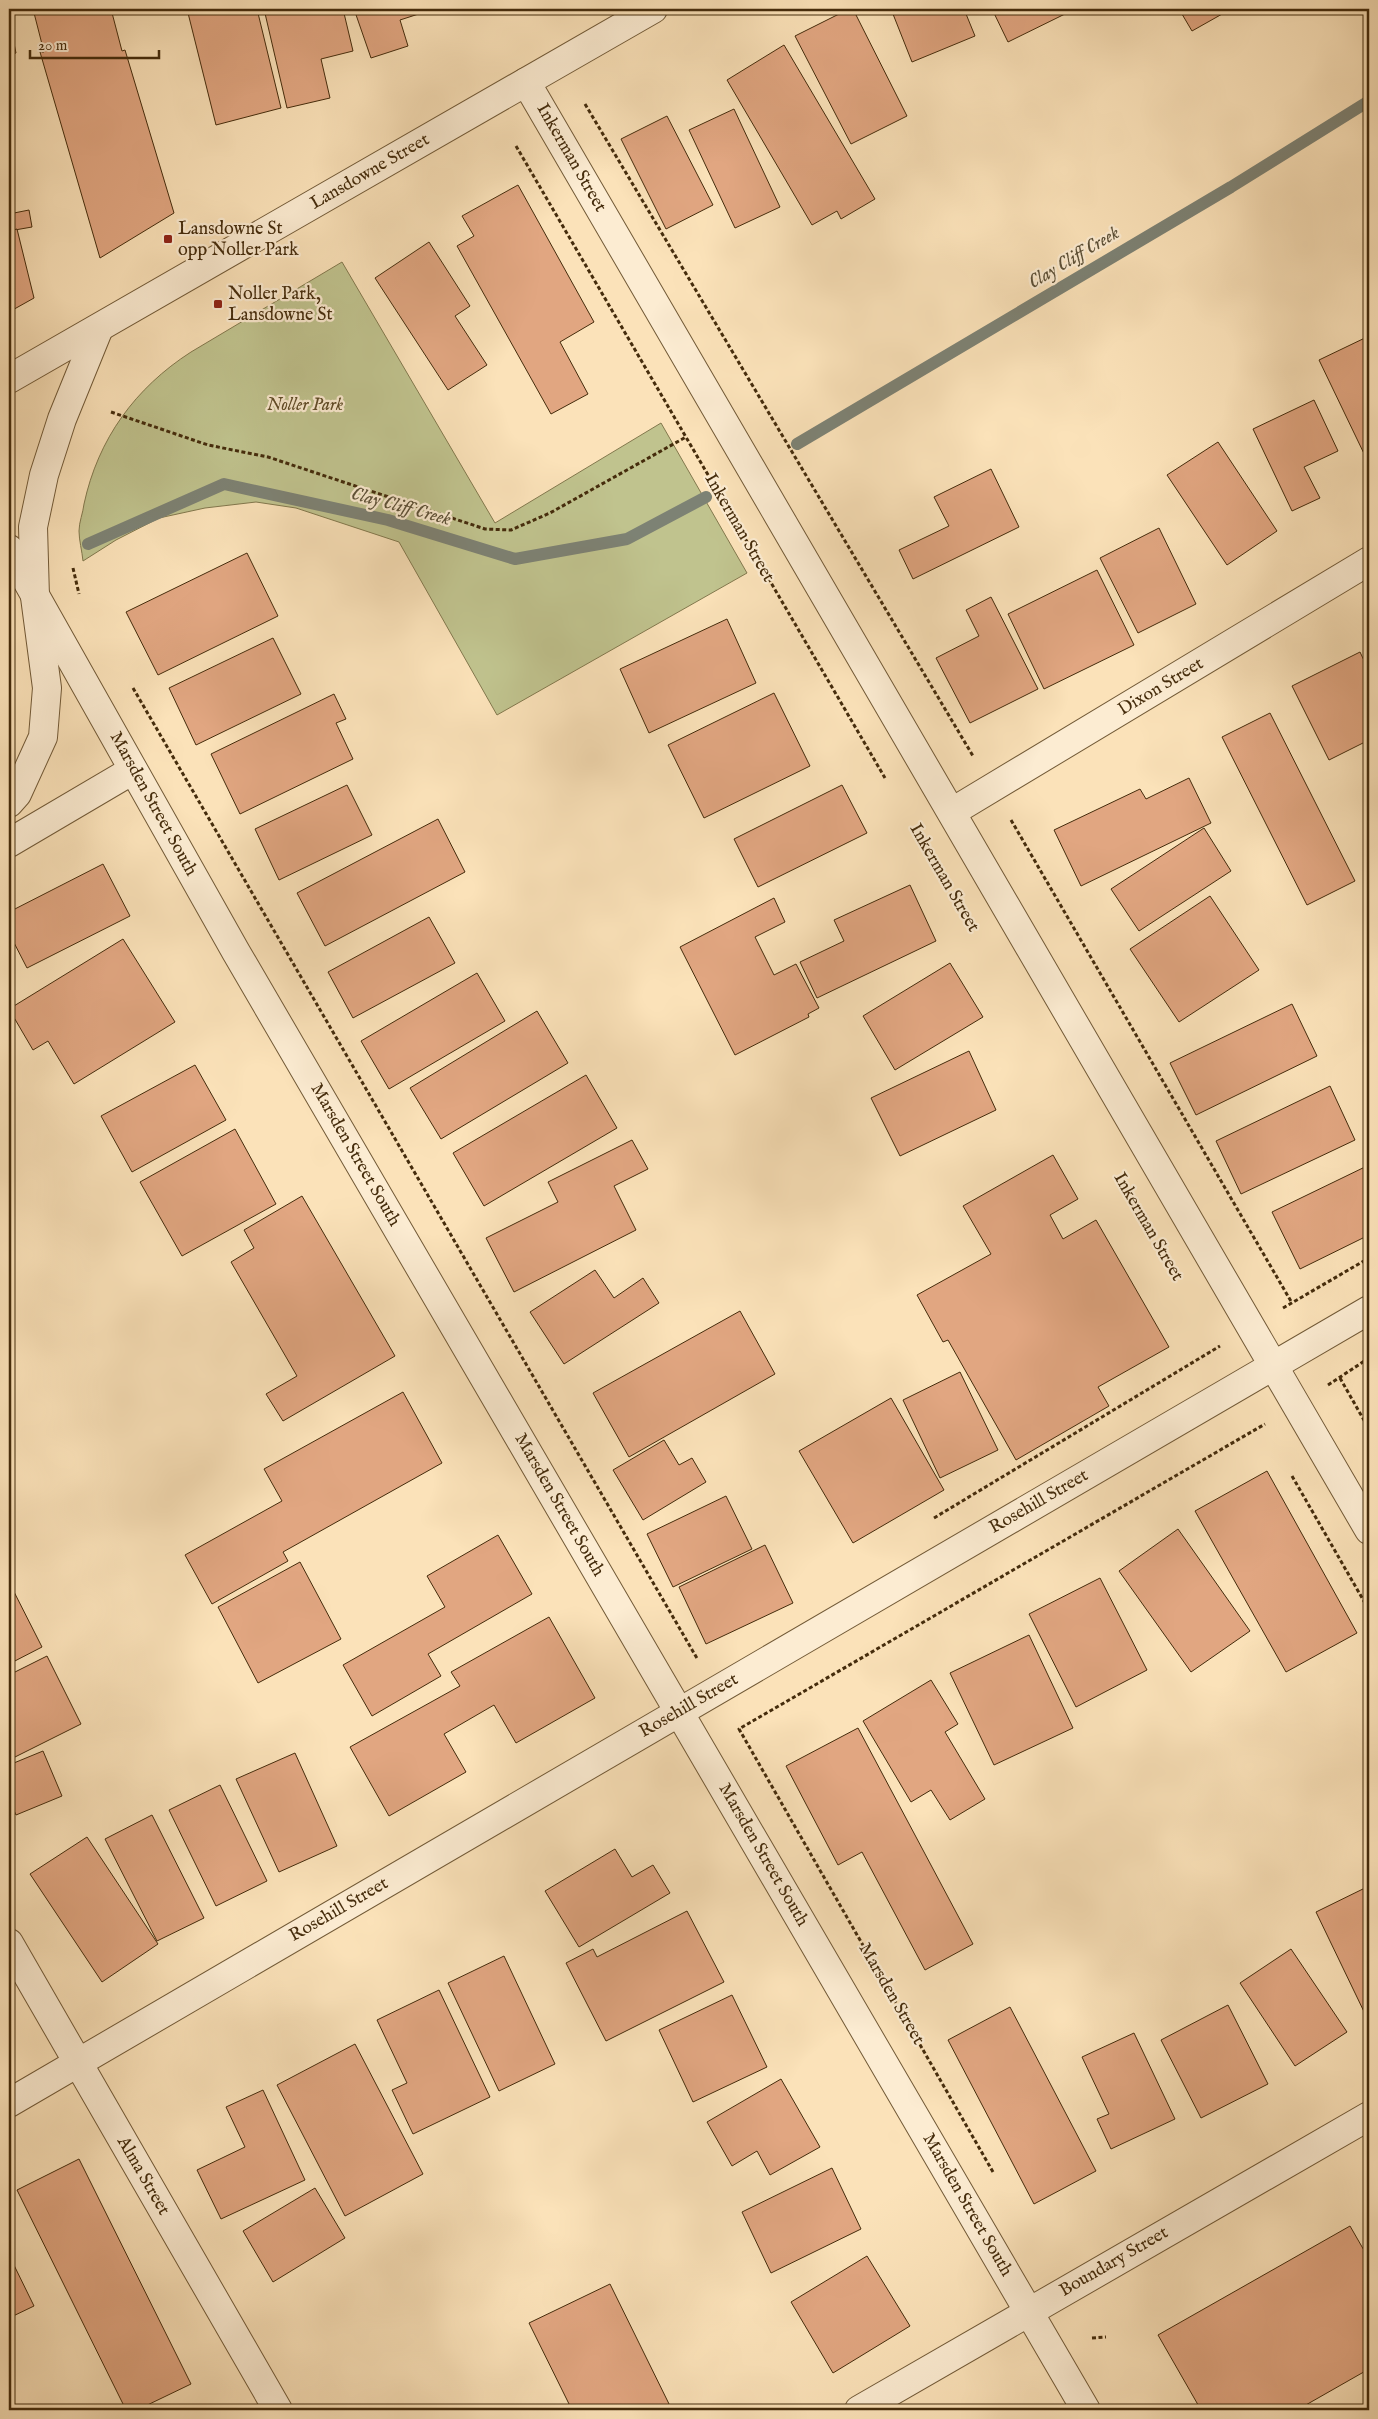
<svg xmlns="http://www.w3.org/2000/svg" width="1378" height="2419" viewBox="0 0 1378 2419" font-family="'IM FELL English',serif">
<rect width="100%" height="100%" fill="#fbe2b9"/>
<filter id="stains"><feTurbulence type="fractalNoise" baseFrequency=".004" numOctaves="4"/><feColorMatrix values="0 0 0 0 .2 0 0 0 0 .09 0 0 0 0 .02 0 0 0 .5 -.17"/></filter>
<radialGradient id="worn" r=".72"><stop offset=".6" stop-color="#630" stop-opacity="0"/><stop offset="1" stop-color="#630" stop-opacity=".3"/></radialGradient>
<!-- green -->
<path fill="#c0c38e" stroke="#82784d" d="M342,262l153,261 166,-100 86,150 -250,142 -98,-173 -103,-34 -40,-6 -51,6 -46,10 -43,22 -33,21c-1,-10 -4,-21 -4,-30 0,-9 4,-18 5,-27 14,-65 51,-116 107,-152z"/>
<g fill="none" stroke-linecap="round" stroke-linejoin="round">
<!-- stream -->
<g stroke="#7d8274" stroke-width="12">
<path d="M797,444l434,-257 138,-86"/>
<path d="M88,544l136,-60 164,36 127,39 112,-20 79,-42"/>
</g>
</g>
<!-- building -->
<g fill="#e1a681" stroke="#452c0c">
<path d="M33,9h78l11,42 3,-1 49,163 -74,45 -60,-206h4z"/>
<path d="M187,9h70l24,99 -65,17z"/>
<path d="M264,9h79l10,42 -32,8 9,39 -43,10z"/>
<path d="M354,9h80l-34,11 8,26 -37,12z"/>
<path d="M849,9h4l54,107 -56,28 -56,-108z"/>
<path d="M891,9h73l11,27 -63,26z"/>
<path d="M992,9h75l2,3 -61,30z"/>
<path d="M1179,9h52l-39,22z"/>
<path d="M9,20l7,33 -7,2z"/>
<path d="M784,45l91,154 -34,20 -4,-8 -25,14 -85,-145z"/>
<path d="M734,109l46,98 -45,21 -46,-98z"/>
<path d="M667,116l46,89 -47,24 -45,-90z"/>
<path d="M518,185l76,137 -34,20 28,52 -37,20 -94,-168 17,-10 -12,-20z"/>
<path d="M29,210l3,17 -23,4v-17z"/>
<path d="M17,229l17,69 -25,14v-81z"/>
<path d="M429,242l41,64 -15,10 32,49 -39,25 -73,-112z"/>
<path d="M1369,336v128l-50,-104z"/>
<path d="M1314,400l24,51 -34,16 16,31 -28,13 -39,-82z"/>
<path d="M1218,442l59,89 -50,34 -60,-90z"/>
<path d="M991,469l28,58 -106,52 -14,-29 50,-24 -15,-29z"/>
<path d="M1159,528l37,76 -58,29 -38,-75z"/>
<path d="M247,553l31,63 -120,59 -32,-63z"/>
<path d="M1097,570l37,75 -90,44 -36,-75z"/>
<path d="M991,597l47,92 -68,34 -34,-65 43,-22 -13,-26z"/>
<path d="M727,619l29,64 -107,50 -29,-64z"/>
<path d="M273,638l28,56 -105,51 -27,-57z"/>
<path d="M1360,652l9,19v69l-40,20 -37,-74z"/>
<path d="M774,693l36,73 -106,52 -36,-73z"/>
<path d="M334,694l12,25 -10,4 17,36 -113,55 -29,-60z"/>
<path d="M1270,713l85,168 -48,24 -85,-168z"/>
<path d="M1189,778l22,45 -130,63 -27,-56 86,-41 6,10z"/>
<path d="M347,785l25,50 -93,45 -24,-51z"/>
<path d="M842,785l25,48 -109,54 -24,-48z"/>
<path d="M438,819l27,53 -140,74 -28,-53z"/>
<path d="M1204,828l27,43 -92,60 -28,-42z"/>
<path d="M103,864l27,52 -103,52 -18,-35v-21z"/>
<path d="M910,885l26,56 -119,57 -17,-36 44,-21 -10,-21z"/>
<path d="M1210,896l49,74 -80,52 -49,-73z"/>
<path d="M774,898l11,24 -30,15 19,38 22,-11 23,44 -11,6 1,3 -74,38 -55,-108z"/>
<path d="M429,917l26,46 -102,55 -25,-46z"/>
<path d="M123,939l52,83 -101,62 -26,-43 -15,9 -24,-41z"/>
<path d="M950,963l33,54 -88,53 -32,-54z"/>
<path d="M477,973l28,48 -116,68 -28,-48z"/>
<path d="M1292,1004l25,52 -121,59 -26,-52z"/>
<path d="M537,1011l31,52 -127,76 -31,-51z"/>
<path d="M969,1051l27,59 -96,46 -29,-58z"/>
<path d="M195,1065l31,55 -94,52 -31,-56z"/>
<path d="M586,1075l31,53 -133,78 -31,-53z"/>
<path d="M1330,1086l25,54 -114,54 -25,-53z"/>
<path d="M235,1129l41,75 -94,52 -42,-74z"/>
<path d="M632,1140l16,29 -34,17 22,44 -122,62 -28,-54 72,-36 -10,-20z"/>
<path d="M1053,1155l25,44 -28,16 13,24 33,-19 73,127 -71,40 11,19 -93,54 -68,-120 -5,2 -26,-47 74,-41 -28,-48z"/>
<path d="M1369,1165v70l-69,34 -28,-57z"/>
<path d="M302,1196l93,160 -112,65 -17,-27 31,-18 -66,-114 23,-14 -10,-18z"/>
<path d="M595,1270l19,28 29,-20 16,25 -95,61 -34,-52z"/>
<path d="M740,1311l35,63 -146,83 -36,-64z"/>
<path d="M960,1372l38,78 -58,28 -37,-78z"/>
<path d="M403,1392l39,71 -159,89 5,9 -76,43 -27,-49 97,-54 -18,-32z"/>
<path d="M891,1398l53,92 -91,53 -54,-92z"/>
<path d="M664,1440l15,25 13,-7 14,24 -63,38 -30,-50z"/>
<path d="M1267,1471l90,162 -71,39 -91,-161z"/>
<path d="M726,1496l26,53 -79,38 -26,-53z"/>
<path d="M1178,1529l72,102 -59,41 -72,-101z"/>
<path d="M498,1535l34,59 -104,60 13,22 -69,40 -29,-51 102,-58 -18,-31z"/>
<path d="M765,1545l28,58 -87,41 -27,-57z"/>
<path d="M300,1562l41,77 -83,44 -40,-76z"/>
<path d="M1100,1578l47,92 -71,37 -47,-93z"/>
<path d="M9,1582l33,65 -33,17z"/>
<path d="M549,1617l46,81 -79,45 -22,-38 -50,29 22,38 -77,44 -39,-69 110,-61 -9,-14z"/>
<path d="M1029,1635l44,93 -79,37 -44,-92z"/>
<path d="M47,1656l34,68 -72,36v-85z"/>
<path d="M931,1680l27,44 -13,8 40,67 -35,21 -19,-30 -20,12 -48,-81z"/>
<path d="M858,1728l115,216 -48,26 -63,-118 -24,13 -52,-99z"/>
<path d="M43,1751l19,45 -46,19 -7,-16v-34z"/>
<path d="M295,1753l42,93 -58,26 -43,-93z"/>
<path d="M220,1785l47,96 -51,25 -47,-96z"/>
<path d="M152,1815l52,103 -47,23 -52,-102z"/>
<path d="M87,1837l71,107 -56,38 -72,-108z"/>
<path d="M615,1849l17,28 21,-12 17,28 -91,54 -34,-56z"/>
<path d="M1369,1886v133l-1,1 -52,-108z"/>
<path d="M687,1911l37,71 -118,59 -40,-78 27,-14 4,8z"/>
<path d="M1291,1949l56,83 -52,34 -55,-83z"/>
<path d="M504,1956l51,108 -56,27 -51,-108z"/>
<path d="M439,1990l51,107 -77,37 -21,-44 15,-7 -30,-63z"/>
<path d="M732,1995l35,72 -74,35 -34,-72z"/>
<path d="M1228,2005l40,79 -67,34 -40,-78z"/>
<path d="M1010,2007l86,164 -62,33 -86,-164z"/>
<path d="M1134,2033l41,86 -64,30 -14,-30 12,-5 -27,-57z"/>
<path d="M355,2044l68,130 -78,42 -68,-131z"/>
<path d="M781,2079l39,68 -50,28 -13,-24 -25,15 -25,-44z"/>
<path d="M263,2090l42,90 -84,39 -24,-49 48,-23 -19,-40z"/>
<path d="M79,2159l112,225 -54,26h-11l-109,-220z"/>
<path d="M832,2168l29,61 -90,44 -29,-61z"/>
<path d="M315,2188l30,50 -72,44 -30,-51z"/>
<path d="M1350,2226l19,33v110l-72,41h-96l-43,-75z"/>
<path d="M867,2256l43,70 -77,47 -42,-71z"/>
<path d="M10,2257l24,49 -25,12v-60z"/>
<path d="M610,2284l62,126h-100l-43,-87z"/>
</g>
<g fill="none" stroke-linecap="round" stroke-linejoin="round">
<!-- street casing -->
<g stroke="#725a37" stroke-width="30">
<g id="street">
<path d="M526,82l843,1448"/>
<path d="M9,379l644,-370"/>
<path d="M9,549l227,403 850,1458"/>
<path d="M9,803l8,-9 26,-57 4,-49 -12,-91 -2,-70 11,-52 18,-56 37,-91"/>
<path d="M952,812l417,-251"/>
<path d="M9,843l124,-73"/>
<path d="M9,1943l269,467"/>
<path d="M9,2103l1360,-793"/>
<path d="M859,2410l510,-294"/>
</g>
</g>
<!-- path -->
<g stroke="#452c0c" stroke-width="3" stroke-dasharray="4 2.5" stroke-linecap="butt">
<path d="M585,104l388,652"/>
<path d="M516,146l369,632"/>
<path d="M111,412l97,33 60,12 217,72 26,1 39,-17 136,-76"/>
<path d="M73,568l6,26"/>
<path d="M133,688l565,972"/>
<path d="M1011,820l281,483"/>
<path d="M1283,1308l86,-50"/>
<path d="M1340,1378l29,51"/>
<path d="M1328,1385l41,-27"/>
<path d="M1292,1476l77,134"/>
<path d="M934,1518l286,-172"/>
<path d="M993,2172l-254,-443 526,-305"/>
<path d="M1092,2338l14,-1"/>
</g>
<!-- street -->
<use href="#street" stroke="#fcecd2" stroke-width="28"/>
</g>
<!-- markers -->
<g fill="#8f2418" stroke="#fcecd2" stroke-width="2">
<rect x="163" y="234" width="10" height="10" rx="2.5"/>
<rect x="213" y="299" width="10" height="10" rx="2.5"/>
</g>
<g text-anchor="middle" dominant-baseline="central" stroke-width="4.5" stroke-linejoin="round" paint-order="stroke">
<!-- street labels -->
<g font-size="18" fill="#452c0c" stroke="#fcecd2">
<text transform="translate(571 158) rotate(60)">Inkerman Street</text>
<text transform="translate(370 172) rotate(-30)">Lansdowne Street</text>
<text transform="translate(739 528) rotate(60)">Inkerman Street</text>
<text transform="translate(1161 687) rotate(-31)">Dixon Street</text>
<text transform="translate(153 804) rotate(61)">Marsden Street South</text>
<text transform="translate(944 878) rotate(60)">Inkerman Street</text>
<text transform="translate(355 1155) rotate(60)">Marsden Street South</text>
<text transform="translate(1148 1227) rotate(60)">Inkerman Street</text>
<text transform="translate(1039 1502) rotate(-30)">Rosehill Street</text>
<text transform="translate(559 1505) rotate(60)">Marsden Street South</text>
<text transform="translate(689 1706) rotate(-30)">Rosehill Street</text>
<text transform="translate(763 1855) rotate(60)">Marsden Street South</text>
<text transform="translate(339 1910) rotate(-30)">Rosehill Street</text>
<text transform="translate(891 1994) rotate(60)">Marsden Street</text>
<text transform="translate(143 2176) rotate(60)">Alma Street</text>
<text transform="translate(967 2205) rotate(60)">Marsden Street South</text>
<text transform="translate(1114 2262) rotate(-30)">Boundary Street</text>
</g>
<!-- poi labels -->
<g font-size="18" fill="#452c0c" stroke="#fcecd2" text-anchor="start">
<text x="178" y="229">Lansdowne St<tspan x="178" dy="21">opp Noller Park</tspan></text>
<text x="228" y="294">Noller Park,<tspan x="228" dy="21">Lansdowne St</tspan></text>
</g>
<!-- park labels -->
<g font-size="18" font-style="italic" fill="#5e4a26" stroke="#fcecd2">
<text x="305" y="405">Noller Park</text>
</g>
<!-- water labels -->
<g font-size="19" font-style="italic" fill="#5c5037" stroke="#fcecd2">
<text transform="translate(1074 258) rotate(-31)">Clay Cliff Creek</text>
<text transform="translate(401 507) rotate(15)">Clay Cliff Creek</text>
</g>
</g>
<!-- margin -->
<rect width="1378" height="2419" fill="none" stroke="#fbe2b9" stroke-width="30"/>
<rect x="10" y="10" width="1358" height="2399" fill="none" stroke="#452c0c" stroke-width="2.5"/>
<rect x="15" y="15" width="1348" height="2389" fill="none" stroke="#452c0c"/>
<!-- scale -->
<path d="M30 50v8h129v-8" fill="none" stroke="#452c0c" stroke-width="2.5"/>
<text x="38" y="50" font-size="15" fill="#452c0c" stroke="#fcecd2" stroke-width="4" paint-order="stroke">20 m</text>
<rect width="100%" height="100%" filter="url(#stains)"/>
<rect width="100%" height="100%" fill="url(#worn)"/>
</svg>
